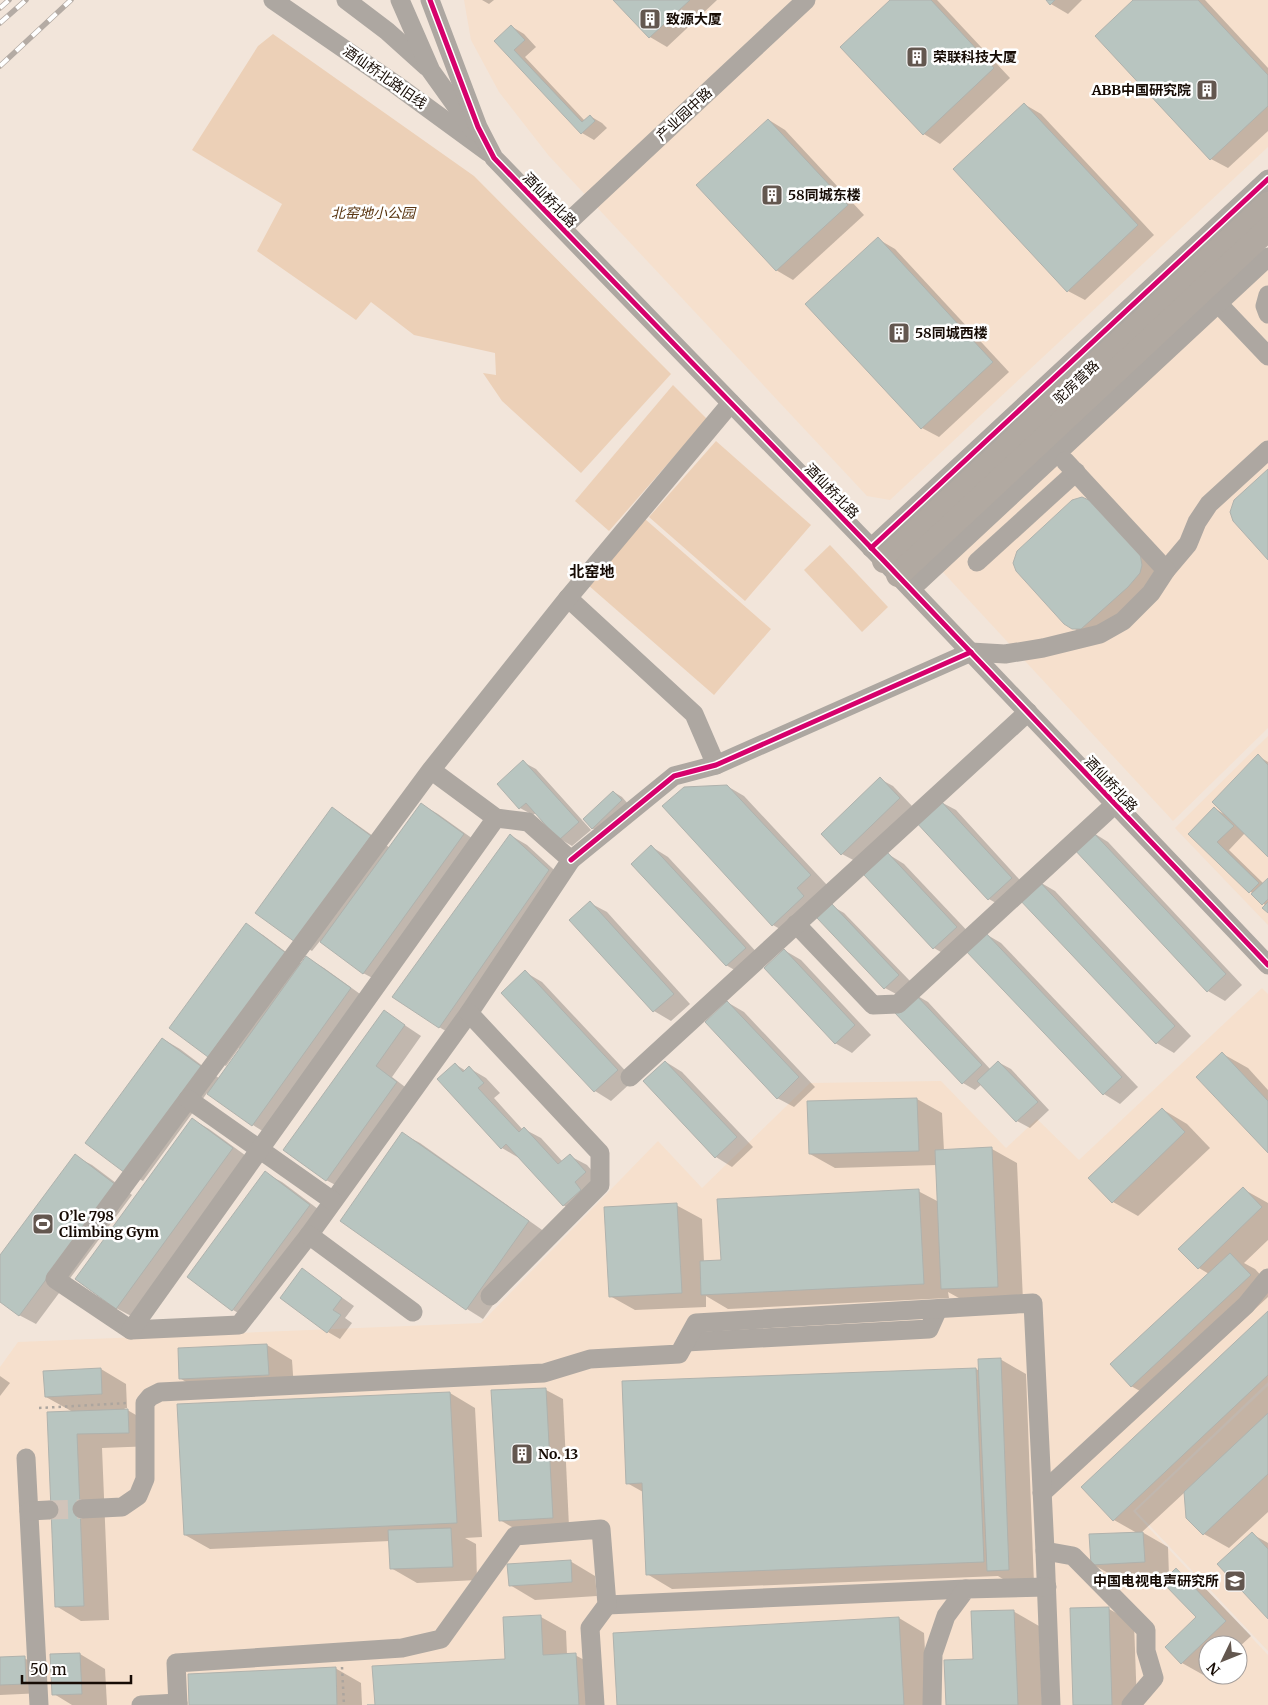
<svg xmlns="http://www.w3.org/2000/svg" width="1268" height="1705" viewBox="0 0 1268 1705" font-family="Merriweather,'Noto Sans SC',serif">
<rect width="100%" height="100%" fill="#f2e5da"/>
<!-- built -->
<g fill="#f6e0cd" fill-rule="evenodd">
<path d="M464,0h804v147l-378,353 -23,-4 -318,-340 -50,-64 -28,-52z"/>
<path d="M1268,261v467l-95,93 -233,-252z"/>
<path d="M1268,736v189l-93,-97z"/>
<path d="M1262,988l6,6v388l-135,129 135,144v50h-1268v-338l18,-25 463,-19 177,-182 44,47 108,-105 131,-2 65,67 31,-29 42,41zM1208,1645h30v30h-30z"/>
<path d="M1268,1386v265l-132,-140z"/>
</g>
<!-- green -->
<g fill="#ecd0b7">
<path d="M273,34l201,142 197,198 -90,99 -79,-72 -19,-28 13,2 -1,-22 -81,-18 -43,-33 -15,18 -99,-69 25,-47 -90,-54 66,-104z"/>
<path d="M673,385l34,34 -98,112 -34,-30z"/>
<path d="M716,441l95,84 -66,76 -96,-84z"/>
<path d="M645,519l126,110 -57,66 -126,-110z"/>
<path d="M830,545l58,62 -26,25 -58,-62z"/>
</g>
<!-- shadow -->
<g fill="#0003">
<path d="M482,0h12l-5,4z"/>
<path d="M615,0h102l-50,47 -17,-10z"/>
<path d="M892,0h45l73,78 -70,66 -16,-10z"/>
<path d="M1048,0h34l-14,14 -17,-10z"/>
<path d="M1135,0h70l63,68v63l-40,37 -17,-9z"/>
<path d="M511,26l13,8 12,13 -11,10 60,64 5,-5 12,7 5,5 -13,12 -12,-7 -86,-92z"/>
<path d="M1024,104l17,10 113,121 -69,65 -17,-9z"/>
<path d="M769,120l16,10 79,85 -71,65 -17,-10z"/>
<path d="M878,239l17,10 114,123 -70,65 -17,-9z"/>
<path d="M1073,501l84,64 -1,18 -66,55 -25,-15z"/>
<path d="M1258,756l10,6v93l-23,-22 -16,17 35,34 4,-4v32l-2,-6 -77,-72 25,-26 10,6z"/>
<path d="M523,762l13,7 55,61 -19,16 -12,-7 -24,-26 -3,2 -13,-7 -21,-24z"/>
<path d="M880,779l13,7 19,20 -57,55 -13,-7 -19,-19z"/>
<path d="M727,786l17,10 83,89 -37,50 -17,-10 -109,-118z"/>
<path d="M614,792l8,5 7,8 -29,28 -8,-5z"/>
<path d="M939,801l17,9 73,80 9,-9 17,10 136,145 -17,17 -17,-10 -138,-146 -13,12 -17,-10 -72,-77z"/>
<path d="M421,804l17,10 42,30 -100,138 -17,-9 -43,-32 -8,10 -17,-10 37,-132 17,10 41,29z"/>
<path d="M1092,832l16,10 134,143 -17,16 -17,-10 -134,-143z"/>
<path d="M510,835l17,10 38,35 -109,157 -17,-10z"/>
<path d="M652,847l16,10 94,101 -19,17 -17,-10z"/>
<path d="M888,854l16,10 69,73 -22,21 -17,-10z"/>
<path d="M590,903l17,9 83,92 -19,17 -17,-10 -83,-91z"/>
<path d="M832,906l12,7 67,69 -13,13 -13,-7z"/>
<path d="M246,925l17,10 39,29 5,-6 17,10 43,31 -98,136 -16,-10 -46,-32 -64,88 -17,-9 37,-133 17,10 40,30 21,-29 -2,-2 -13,18 -17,-10z"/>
<path d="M984,933l17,10 137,144 -18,17 -16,-10z"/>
<path d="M784,950l17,10 70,75 -19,18 -17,-10z"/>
<path d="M525,972l17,10 92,98 -23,21 -16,-10z"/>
<path d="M916,995l12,7 63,68 7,-8 13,7 38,41 -19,18 -13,-7 -35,-37 -7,6 -12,-7 -66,-70z"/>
<path d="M727,1002l17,10 71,75 -21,20 -17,-9z"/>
<path d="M385,1012l36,24 -29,41 21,16 -70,96 -17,-9z"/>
<path d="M1223,1054l25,14 20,22v62z"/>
<path d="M666,1062l16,10 71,75 -21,20 -16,-10z"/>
<path d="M455,1064l11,7 3,-3 17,10 14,15 -6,5 29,32 1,-1 17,9 22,24 7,-6 17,9 15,17 -22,33 -17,-10 -43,-48 -1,1 -17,-10 -63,-69z"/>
<path d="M917,1099l25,14 2,38 48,-2 25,14 6,138 -55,2 -20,-11 1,6 -221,11 -22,-13v11l-71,3 -25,-14 66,-91 26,14 2,43 18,-1 196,-70 21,11 -2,-37 -102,3 -25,-14 -2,-51z"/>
<path d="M1162,1109l25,15 23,24 -72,68 -25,-14z"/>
<path d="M192,1119l17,10 40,29 -116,159 -17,-9z"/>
<path d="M403,1134l17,9 125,89 -62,87 -16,-10 -126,-88z"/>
<path d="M75,1156l17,9 40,30 -96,129 -17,-9 -19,-15v-43z"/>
<path d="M265,1173l17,9 44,33 -77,104 -16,-9z"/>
<path d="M1243,1189l25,14v37l-24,23 11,6 13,14v14l-112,103 -25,-14 78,-112 -10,-6z"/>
<path d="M303,1270l51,36 -9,12 7,5 -12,16 -12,-7 -46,-34z"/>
<path d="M1268,1313v199l-39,36 -25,-14 -19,-42 -43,40 26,15 1,29 -52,2 -25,-14 45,-31 -23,-13 -31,-33z"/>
<path d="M267,1345l25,15 2,29 -88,4 -25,-14 -2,-30z"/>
<path d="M1000,1359l26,15 8,210 -21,1 -15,-9 -326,13 -25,-15 -4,-82 -16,-9 349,-114 4,2z"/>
<path d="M101,1369l25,15 1,24h-3l29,17 1,21 -52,2 7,172 -28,1 -25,-15 17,-194 -27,-15z"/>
<path d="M0,1376l10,7 -10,13z"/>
<path d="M546,1390l17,9 6,128 -52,3 -17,-10 -8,-129z"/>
<path d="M450,1393l25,15 7,129 -17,1 11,6 1,36 -60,3 -26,-15 -1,-27 -180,8 -25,-14z"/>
<path d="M1252,1534l16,9v74z"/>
<path d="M570,1561l25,15 2,20 -62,4 -25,-15z"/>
<path d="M1176,1570l25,14 50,52 -13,12v-3h-30v30h2l-3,2 -25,-14 15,-45z"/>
<path d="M1109,1609l25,14 3,82h-63l-3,-95z"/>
<path d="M1013,1611l26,15 3,79h-94l26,-45z"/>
<path d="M541,1617l25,14 1,24h8l26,14 2,36h-227l131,-45z"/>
<path d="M899,1618l25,15 4,72h-310z"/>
<path d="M80,1654l25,15 2,36h-35l-18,-11z"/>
<path d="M24,1658l17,9 2,26 -43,2v-36z"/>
<path d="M335,1668l26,15 1,22h-171z"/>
</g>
<!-- building -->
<g fill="#b8c5c0" stroke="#afb2ad">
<path d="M613,0h77l-41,38z"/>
<path d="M890,0h41l63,68 -71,67 -83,-88z"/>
<path d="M1046,0h9l-5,5z"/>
<path d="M1133,0h65l70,75v31l-58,54 -115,-124z"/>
<path d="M511,25l14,15 -11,10 68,72 8,-7 5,6 -14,13 -87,-93z"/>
<path d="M1024,103l114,122 -71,67 -114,-123z"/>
<path d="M768,119l80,86 -72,66 -80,-86z"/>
<path d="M878,237l115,125 -72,67 -116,-125z"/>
<path d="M1268,469v91l-35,-39 -3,-9 4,-12z"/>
<path d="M1082,497l9,4 49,53 2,11 -2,8 -12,14 -47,42h-9l-8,-5 -48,-53 -3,-8 4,-12 55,-51z"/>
<path d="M1258,754l10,11v92l-56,-55z"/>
<path d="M523,760l56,62 -20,18 -33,-37 -7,6 -22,-25z"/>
<path d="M880,777l20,21 -59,57 -20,-21z"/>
<path d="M727,785l84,90 -14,13 7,8 -32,30 -110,-120 22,-19z"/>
<path d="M613,791l9,9 -30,29 -9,-10z"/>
<path d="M939,799l73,79 -24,22 -73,-79z"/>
<path d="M421,803l43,31 -101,140 -43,-32z"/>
<path d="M332,807l39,29 -76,106 -40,-29z"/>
<path d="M1214,807l20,19 -17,16 42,41 -10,10 -61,-59z"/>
<path d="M1091,830l135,144 -19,18 -134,-144z"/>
<path d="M510,834l39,36 -110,158 -47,-31z"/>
<path d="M651,845l95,103 -20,18 -95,-102z"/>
<path d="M887,852l70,75 -24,22 -69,-74z"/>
<path d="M1268,878v21l-6,6 -11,-11z"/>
<path d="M1038,880l137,146 -19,18 -138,-146z"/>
<path d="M590,901l84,93 -21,18 -84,-92z"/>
<path d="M1268,902v11l-6,-5z"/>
<path d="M832,904l67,71 -15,14 -67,-71z"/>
<path d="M246,923l40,30 -78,104 -39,-29z"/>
<path d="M984,931l138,146 -19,18 -138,-145z"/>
<path d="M784,949l71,76 -20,19 -71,-76z"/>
<path d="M306,956l45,32 -99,138 -45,-32z"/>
<path d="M525,970l93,100 -24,22 -93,-99z"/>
<path d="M915,994l67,71 -20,19 -67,-71z"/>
<path d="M727,1001l72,76 -22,22 -72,-77z"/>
<path d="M384,1010l21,15 -29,41 21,16 -71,99 -43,-31z"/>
<path d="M162,1038l40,29 -77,106 -40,-30z"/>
<path d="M1222,1052l46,49v52l-72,-76z"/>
<path d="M665,1061l72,76 -22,21 -72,-77z"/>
<path d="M998,1061l40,41 -22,20 -39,-41z"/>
<path d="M455,1063l8,9 6,-6 15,17 -6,5 41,44 5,-5 34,37 12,-10 16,18 -11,10 6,8 -18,16 -57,-62 -5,5 -64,-70z"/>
<path d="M917,1098l2,53 -110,3 -2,-53z"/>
<path d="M1162,1108l23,24 -73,71 -24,-25z"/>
<path d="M192,1118l41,30 -117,161 -41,-30z"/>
<path d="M402,1132l127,89 -63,89 -126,-89z"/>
<path d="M992,1147l6,140 -57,2 -6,-139z"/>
<path d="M75,1154l41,31 -97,131 -19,-14v-47z"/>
<path d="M265,1171l45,34 -78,106 -45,-34z"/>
<path d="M1243,1187l19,20 -64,62 -20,-20z"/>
<path d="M919,1189l5,95 -223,11 -1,-34 21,-1 -4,-61z"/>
<path d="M677,1203l5,90 -73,4 -5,-90z"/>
<path d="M1230,1253l21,22 -120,112 -21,-23z"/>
<path d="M302,1268l40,30 -9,12 8,5 -14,18 -47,-35z"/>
<path d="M1268,1311v64l-155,146 -32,-34z"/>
<path d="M267,1344l2,31 -90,4 -1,-31z"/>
<path d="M1001,1358l8,212 -22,1 -9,-212z"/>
<path d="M101,1368l1,26 -57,3 -2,-26z"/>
<path d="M976,1368l8,194 -338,13 -4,-92 -16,1 -4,-103z"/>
<path d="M546,1388l7,130 -54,3 -8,-131z"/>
<path d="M450,1392l7,131 -273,12 -7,-131z"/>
<path d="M128,1409l1,24 -52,1 7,172 -29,1 -8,-195z"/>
<path d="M1268,1413v61l-65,61 -17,-17 -2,-26z"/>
<path d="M451,1528l2,39 -63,2 -2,-39z"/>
<path d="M1143,1532l2,30 -54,3 -2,-31z"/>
<path d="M1252,1532l16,17v70l-51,-55z"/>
<path d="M571,1560l1,22 -63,4 -2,-22z"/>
<path d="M1176,1568l50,53 -45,43 -16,-17 31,-30 -34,-35z"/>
<path d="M1109,1607l3,98h-39l-3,-97z"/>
<path d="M1014,1610l4,95h-72l-2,-45 29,-1 -2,-48z"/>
<path d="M541,1615l2,40 33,-2 3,52h-212h8l-3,-39 133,-7 -2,-42z"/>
<path d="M899,1617l5,88h-287l-4,-72z"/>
<path d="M80,1653l2,41 -30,1 -2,-41z"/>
<path d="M25,1656l1,28 -26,1v-28z"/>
<path d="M336,1667l1,38h-148l-1,-31z"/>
</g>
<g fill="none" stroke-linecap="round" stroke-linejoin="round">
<!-- minor-tunnel -->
<path stroke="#d1c4ba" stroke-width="19" stroke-dasharray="19 9" stroke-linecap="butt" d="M49,1510l33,-1"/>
<!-- path -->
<g stroke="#aca59e" stroke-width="2.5" stroke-dasharray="2.5 4" stroke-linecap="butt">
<path d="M39,1408l89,-5"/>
<path d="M342,1667l2,38"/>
</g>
<!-- minor -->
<g stroke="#ada7a1" stroke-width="19">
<path d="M273,0l122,84 93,68"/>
<path d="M346,0l41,31 40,36"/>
<path d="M400,0l31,71 43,60"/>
<path d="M430,0l48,127 16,31 390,403 384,404"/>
<path d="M562,228l244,-228"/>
<path d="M1210,295l58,61"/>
<path d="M1268,295l-3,11 3,8"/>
<path d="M871,548l397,-369"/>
<path d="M977,562l99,-90"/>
<path d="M1166,570l22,-26 9,-22 12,-18 59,-54"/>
<path d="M911,589l357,-332"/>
<path d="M568,598l126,116 22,51"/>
<path d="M431,770l65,48 32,4 43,38 -102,153 -160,222 -70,90 -108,5 -76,-51 376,-509 137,-172 163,-195"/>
<path d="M571,860l103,-84 42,-11 255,-113 34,2 38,-6 57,-14 23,-13 28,-28 15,-23 -101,-109"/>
<path d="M796,924l77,81 25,-1 216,-199"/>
<path d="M469,1013l131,140v32l-110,111"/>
<path d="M630,1077l398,-365"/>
<path d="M188,1099l145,102"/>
<path d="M309,1235l104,77"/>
<path d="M131,1330l365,-512"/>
<path d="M686,1342l243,-13 9,-20"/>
<path d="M26,1458l13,247"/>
<path d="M1042,1493l204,-188 22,-27"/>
<path d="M82,1509l40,-2 16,-11 7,-17v-76l5,-6 10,-5 384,-19 46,-14 89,-5 17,-31 337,-20 12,248 6,154"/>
<path d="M29,1511l20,-1"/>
<path d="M1045,1551l28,5 73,74v21l8,27 -23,27"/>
<path d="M607,1605l359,-16"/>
<path d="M141,1705l37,-2"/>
<path d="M178,1705l-2,-42 226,-15 39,-9 74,-103 86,-7 6,76 -17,23 5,77"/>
<path d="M932,1705l1,-51 13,-38 20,-27 81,-2"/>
</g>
<!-- major -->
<g stroke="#b1a9a1" stroke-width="24">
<path d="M884,561l384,-357"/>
<path d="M898,575l370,-346"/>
</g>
<!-- rail casing -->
<g stroke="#b4aba4" stroke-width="5.5">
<g id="rail">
<path d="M0,8l9,-8"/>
<path d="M0,23l26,-23"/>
<path d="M0,66l71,-66"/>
</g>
</g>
<!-- rail -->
<use href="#rail" stroke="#fff" stroke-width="4" stroke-dasharray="11" stroke-linecap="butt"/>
<!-- cycleway casing -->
<g stroke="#fff" stroke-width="8">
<g id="cycleway">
<path d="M430,0l48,127 16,31 390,403 384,404"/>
<path d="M871,548l397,-369"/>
<path d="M571,860l103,-84 42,-11 255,-113"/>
</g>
</g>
<!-- cycleway -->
<use href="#cycleway" stroke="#d6006c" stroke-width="5"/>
</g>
<!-- icons -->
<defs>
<g id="building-square" transform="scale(1.125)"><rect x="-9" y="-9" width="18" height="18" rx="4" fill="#63574f" stroke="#fff"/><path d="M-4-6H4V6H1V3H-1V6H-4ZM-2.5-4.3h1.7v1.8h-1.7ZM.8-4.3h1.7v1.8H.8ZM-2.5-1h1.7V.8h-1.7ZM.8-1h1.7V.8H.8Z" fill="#fff"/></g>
<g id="stadium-square" transform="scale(1.125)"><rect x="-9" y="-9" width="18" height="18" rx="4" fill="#63574f" stroke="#fff"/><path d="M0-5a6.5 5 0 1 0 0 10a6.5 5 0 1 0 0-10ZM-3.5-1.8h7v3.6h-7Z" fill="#fff"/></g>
<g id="university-square" transform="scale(1.125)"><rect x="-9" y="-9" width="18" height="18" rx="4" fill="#63574f" stroke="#fff"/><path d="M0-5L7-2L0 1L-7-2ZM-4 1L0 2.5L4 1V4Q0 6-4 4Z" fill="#fff"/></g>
</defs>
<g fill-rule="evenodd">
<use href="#building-square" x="650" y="19"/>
<use href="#building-square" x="917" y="57"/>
<use href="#building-square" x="1207" y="90"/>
<use href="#building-square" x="772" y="195"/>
<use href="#building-square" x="899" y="333"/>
<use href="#stadium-square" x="43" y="1224"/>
<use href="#building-square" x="522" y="1454"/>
<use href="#university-square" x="1235" y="1581"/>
</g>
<g text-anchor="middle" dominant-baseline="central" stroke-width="5" stroke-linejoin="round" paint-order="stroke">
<!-- poi labels -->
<g font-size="14" font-weight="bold" fill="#160b04" stroke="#fff" text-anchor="start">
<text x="666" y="19">致源大厦</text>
<text x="933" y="57">荣联科技大厦</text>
<text x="1191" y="90" text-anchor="end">ABB中国研究院</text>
<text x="788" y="195">58同城东楼</text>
<text x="915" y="333">58同城西楼</text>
<text x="59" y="1216">O’le 798<tspan x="59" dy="16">Climbing Gym</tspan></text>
<text x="538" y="1454">No. 13</text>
<text x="1219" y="1581" text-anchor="end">中国电视电声研究所</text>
</g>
<!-- street labels -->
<g font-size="14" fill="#160b04" stroke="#fff">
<text transform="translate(385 77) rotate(35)">酒仙桥北路旧线</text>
<text transform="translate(684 114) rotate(-43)">产业园中路</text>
<text transform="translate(550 200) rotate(46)">酒仙桥北路</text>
<text transform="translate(1076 382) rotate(-43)">驼房营路</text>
<text transform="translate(832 491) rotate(46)">酒仙桥北路</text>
<text transform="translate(1111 784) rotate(47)">酒仙桥北路</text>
</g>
<!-- park labels -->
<g font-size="14" font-style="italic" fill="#5b3713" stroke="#fff">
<text x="373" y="213">北窑地小公园</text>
</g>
<!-- neighbourhood labels -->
<g font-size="15" font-weight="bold" fill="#160b04" stroke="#fff">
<text x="592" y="571">北窑地</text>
</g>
</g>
<!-- north arrow -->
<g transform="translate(1223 1660) rotate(227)"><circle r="24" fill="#ffffff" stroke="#a29d9b"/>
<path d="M0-4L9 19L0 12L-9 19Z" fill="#63574f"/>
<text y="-8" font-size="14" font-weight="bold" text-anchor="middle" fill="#160b04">N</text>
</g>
<!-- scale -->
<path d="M22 1675v8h109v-8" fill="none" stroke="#160b04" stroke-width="2.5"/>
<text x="30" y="1675" font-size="15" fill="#160b04" stroke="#ffffff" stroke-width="4" paint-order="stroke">50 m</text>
</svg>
